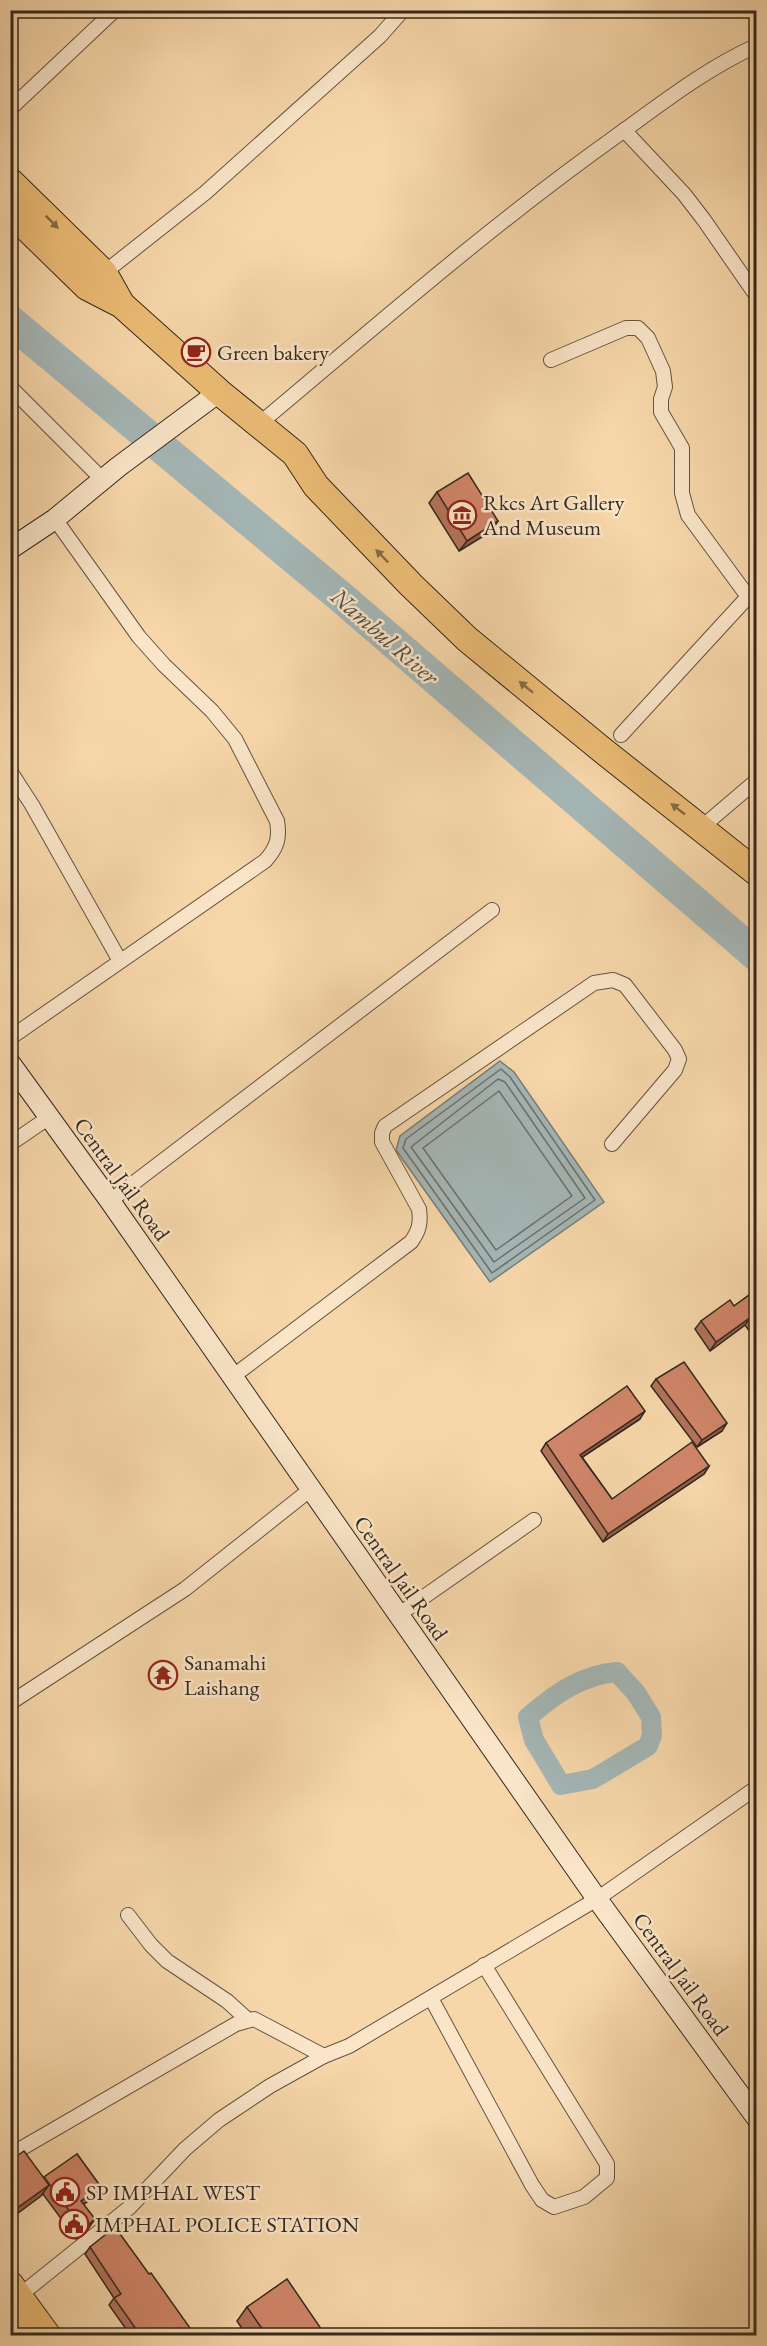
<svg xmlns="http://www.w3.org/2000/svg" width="767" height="2346" viewBox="0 0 767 2346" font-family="'EB Garamond',serif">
<rect width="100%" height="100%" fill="#f7d7aa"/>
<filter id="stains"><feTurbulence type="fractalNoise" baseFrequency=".00333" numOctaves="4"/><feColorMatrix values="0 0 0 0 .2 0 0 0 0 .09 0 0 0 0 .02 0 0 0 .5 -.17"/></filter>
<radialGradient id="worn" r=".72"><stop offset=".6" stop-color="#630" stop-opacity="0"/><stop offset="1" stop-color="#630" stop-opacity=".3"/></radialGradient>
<!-- water -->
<path fill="#a4b6b6" stroke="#777e79" stroke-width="1.5" d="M500,1061l14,11 90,130 -114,80 -94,-132 4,-14z"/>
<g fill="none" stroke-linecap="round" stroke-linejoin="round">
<!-- shore -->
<g stroke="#6c706a" stroke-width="1.5">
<path d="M501,1069l9,8 85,123 -103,73 -89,-125 3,-9z"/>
<path d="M498,1079l7,3 80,116 -91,64 -83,-115z"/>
<path d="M499,1091l73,105 -76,54 -73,-102z"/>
</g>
<!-- canal -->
<path stroke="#a4b6b6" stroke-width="20" d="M617,1672l19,21 15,24 1,18 -4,11 -55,33 -32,6 -27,-45 -6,-23c27,-23 53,-42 89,-45z"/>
<!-- river -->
<path stroke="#a4b6b6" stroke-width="32" d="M10,321l332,277 414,357"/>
<!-- street casing -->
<g stroke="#645441" stroke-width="16">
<g id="street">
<path d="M10,109l105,-99"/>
<path d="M624,130l60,64 20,26 52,75"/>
<path d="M100,276l105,-83 175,-157 23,-26"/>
<path d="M551,360l75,-32h12l10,10 15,33 2,16 -4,12v13l21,36v45l6,22 61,83"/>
<path d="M10,387l93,93"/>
<path d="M258,425c117,-98 232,-199 357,-288 46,-33 90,-68 141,-91"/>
<path d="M621,735l135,-147"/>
<path d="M10,771l22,34 88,156"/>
<path d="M702,827l54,-46"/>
<path d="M10,1038l255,-177c12,-13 15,-23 12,-40l-42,-82 -23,-28 -48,-46 -25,-28 -84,-118"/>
<path d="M10,1144l38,-26"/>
<path d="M110,1201l382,-291"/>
<path d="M232,1377l179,-135c8,-11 10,-19 8,-33l-37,-67v-9l3,-7 209,-143 19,-3 12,5 50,65 4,9 -4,11 -63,74"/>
<path d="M398,1615l136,-95"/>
<path d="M10,1703l175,-114 126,-100"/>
<path d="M128,1915l23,30 16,16 60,40 21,19"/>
<path d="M431,1998l101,187 10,15 12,7 30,-10 23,-19v-14l-123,-199"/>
<path d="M10,2155l226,-131 18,-5 70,37 25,-10 248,-147 159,-111"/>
<path d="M10,2326l9,-30 111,-89 55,-58 34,-29 51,-34 54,-30"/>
</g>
</g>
<!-- secondary casing -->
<g stroke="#33291e" stroke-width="22">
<g id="secondary">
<path d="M10,549l45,-30 63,-52 101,-75"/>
<path d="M10,1063l100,138 487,698 159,218"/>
</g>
</g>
<!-- highway casing -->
<g stroke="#33291e" stroke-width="28">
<g id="highway">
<path d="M10,181l94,92 18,32"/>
<path d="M10,212l77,75 35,18 97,87 76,62 21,32 95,99 56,54 134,110 155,123"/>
<path d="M10,2284l38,52"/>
<path d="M10,2325l8,11"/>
</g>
</g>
<!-- street -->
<use href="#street" stroke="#fae5c8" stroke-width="14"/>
<!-- secondary -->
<use href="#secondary" stroke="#fae5c8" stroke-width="20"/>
<!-- highway -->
<use href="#highway" stroke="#ecbc75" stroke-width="26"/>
</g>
<!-- wall -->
<g fill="#b3725a" stroke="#33291e" stroke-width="1.5">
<path d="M437,492l61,29 -8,11 -31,19 -30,-48z"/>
<path d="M756,1290v50l-11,-15 -35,26 -15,-22 6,-8 33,-15z"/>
<path d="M656,1379l66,52 -25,16 -46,-61z"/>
<path d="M640,1419l-58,38 30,42 97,-33 -5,8 -101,68 -62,-91 5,-8z"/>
<path d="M77,2154l24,33 -7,10 -11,8 5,24 -12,10 -33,-45 -33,25v-58l34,17z"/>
<path d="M90,2247l94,89h-53l-22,-31 5,-7 -29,-44z"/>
<path d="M247,2307l79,29h-79l-10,-15z"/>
</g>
<!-- shaded-wall -->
<g fill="#925d4a" stroke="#33291e" stroke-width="1.5">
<path d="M498,521l-8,11 -31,19 8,-10z"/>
<path d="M751,1317l-6,8 -35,26 6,-9z"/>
<path d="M645,1411l-5,8 -65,43 5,-7z"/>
<path d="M727,1423l-5,8 -25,16 5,-7z"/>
<path d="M709,1466l-5,8 -101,68 5,-8z"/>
<path d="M49,2185l-8,11 -31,23v-4l3,-4z"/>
<path d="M101,2187l-7,10 -20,14 7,-10z"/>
<path d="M95,2219l-7,10 -12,10 7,-10z"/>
<path d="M190,2328l-6,7 -6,1z"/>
</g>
<!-- building -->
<g fill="#d08569" stroke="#33291e" stroke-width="1.5">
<path d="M468,473l30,48 -31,20 -30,-49z"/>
<path d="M756,1290v34l-5,-7 -35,25 -15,-21 29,-21 4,6z"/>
<path d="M684,1362l43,61 -25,17 -46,-61z"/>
<path d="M627,1386l18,25 -65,44 32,44 80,-57 17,24 -101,68 -62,-91z"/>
<path d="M24,2151l25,34 -36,26 -3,-3v-47z"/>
<path d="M77,2154l24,33 -20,14 14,18 -12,10 -39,-52z"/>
<path d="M115,2227l34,47 2,-1 39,55 -12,8h-37l-27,-38 7,-4 -31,-47z"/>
<path d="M287,2279l39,57h-59l-20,-29z"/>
<path d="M218,2330l4,6h-12z"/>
</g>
<!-- one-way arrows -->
<defs><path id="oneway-solid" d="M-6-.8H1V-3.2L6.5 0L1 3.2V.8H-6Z" transform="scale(1.5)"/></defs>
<g fill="#866b45">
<use href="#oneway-solid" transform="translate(52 222) rotate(45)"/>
<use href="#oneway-solid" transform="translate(382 556) rotate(-134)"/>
<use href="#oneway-solid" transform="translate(526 687) rotate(-141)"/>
<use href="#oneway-solid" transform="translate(678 809) rotate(-142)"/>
</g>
<!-- icons -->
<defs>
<g id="cafe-ring" transform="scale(1.5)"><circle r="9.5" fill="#fae5c8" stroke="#8f2418" stroke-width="1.5"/><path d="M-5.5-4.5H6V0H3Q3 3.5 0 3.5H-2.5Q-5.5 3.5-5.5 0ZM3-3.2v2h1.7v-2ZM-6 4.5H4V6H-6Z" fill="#8f2418"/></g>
<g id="museum-ring" transform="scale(1.5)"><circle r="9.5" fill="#fae5c8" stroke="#8f2418" stroke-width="1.5"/><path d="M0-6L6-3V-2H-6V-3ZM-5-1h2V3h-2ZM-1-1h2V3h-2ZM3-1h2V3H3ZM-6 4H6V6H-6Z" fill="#8f2418"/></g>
<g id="temple-ring" transform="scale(1.5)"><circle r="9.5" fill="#fae5c8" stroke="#8f2418" stroke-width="1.5"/><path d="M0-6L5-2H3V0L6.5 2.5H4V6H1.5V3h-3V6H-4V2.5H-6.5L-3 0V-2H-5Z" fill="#8f2418"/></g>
<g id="civic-ring" transform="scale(1.5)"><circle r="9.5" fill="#fae5c8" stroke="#8f2418" stroke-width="1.5"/><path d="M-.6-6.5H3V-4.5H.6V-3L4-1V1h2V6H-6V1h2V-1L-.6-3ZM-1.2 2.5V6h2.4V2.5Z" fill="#8f2418"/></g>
</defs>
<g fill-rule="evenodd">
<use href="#cafe-ring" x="196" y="352"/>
<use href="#museum-ring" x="462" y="515"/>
<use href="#temple-ring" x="163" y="1675"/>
<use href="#civic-ring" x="65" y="2192"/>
<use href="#civic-ring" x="74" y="2224"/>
</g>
<g text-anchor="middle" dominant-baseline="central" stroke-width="5" stroke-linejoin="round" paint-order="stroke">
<!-- poi labels -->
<g font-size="22" fill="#33291e" stroke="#fae5c8" text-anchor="start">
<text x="217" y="352">Green bakery</text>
<text x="483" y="502">Rkcs Art Gallery<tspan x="483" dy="25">And Museum</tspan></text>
<text x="184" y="1662">Sanamahi<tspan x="184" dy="25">Laishang</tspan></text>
<text x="86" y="2192">SP IMPHAL WEST</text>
<text x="95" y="2224">IMPHAL POLICE STATION</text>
</g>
<!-- street labels -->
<g font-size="22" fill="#33291e" stroke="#fae5c8">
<text transform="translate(122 1179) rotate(54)">Central Jail Road</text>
<text transform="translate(401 1578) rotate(55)">Central Jail Road</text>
<text transform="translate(681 1974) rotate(54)">Central Jail Road</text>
</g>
<!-- water labels -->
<g font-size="24" font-style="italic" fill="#4f4c44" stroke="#fae5c8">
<text transform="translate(385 636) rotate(41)">Nambul River</text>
</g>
</g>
<!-- margin -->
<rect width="767" height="2346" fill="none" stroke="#f7d7aa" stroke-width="36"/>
<rect x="12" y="12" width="743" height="2322" fill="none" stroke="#33291e" stroke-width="3"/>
<rect x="18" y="18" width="731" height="2310" fill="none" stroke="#33291e" stroke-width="1.5"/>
<rect width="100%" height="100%" filter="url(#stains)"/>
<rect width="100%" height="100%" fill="url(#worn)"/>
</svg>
